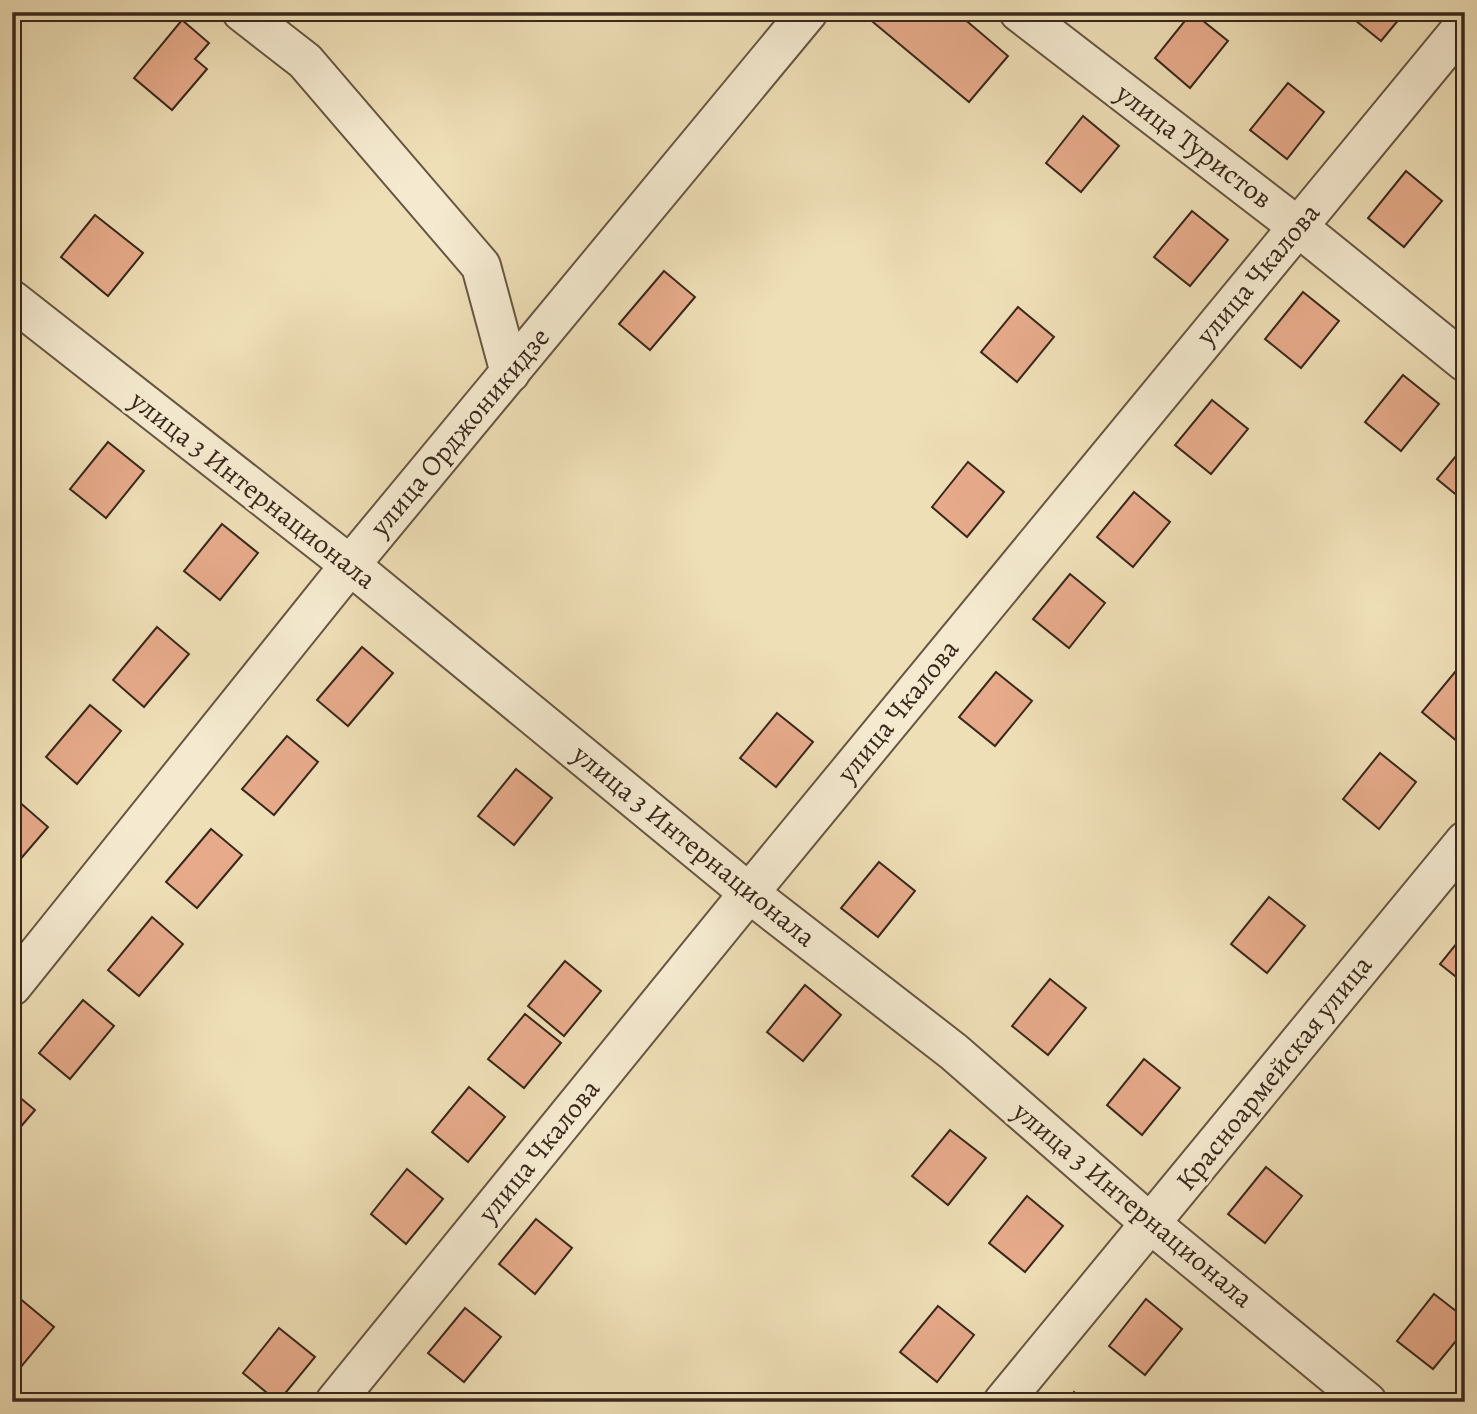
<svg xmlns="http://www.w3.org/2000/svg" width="1477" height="1414" viewBox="0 0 1477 1414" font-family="Alegreya,serif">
<rect width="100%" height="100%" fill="#efdfb7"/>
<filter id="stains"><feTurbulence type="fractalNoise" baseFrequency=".00286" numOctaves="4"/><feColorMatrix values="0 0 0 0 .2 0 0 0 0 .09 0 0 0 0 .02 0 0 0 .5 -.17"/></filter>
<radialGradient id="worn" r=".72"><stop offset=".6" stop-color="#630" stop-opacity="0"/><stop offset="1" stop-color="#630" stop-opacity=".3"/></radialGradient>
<!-- building -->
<g fill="#e7ab8b" stroke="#3a281c" stroke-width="2">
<path d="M861,12h95l52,44 -39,46z"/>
<path d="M1192,12l36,29 -38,47 -35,-30z"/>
<path d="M1345,12h60l-24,29z"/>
<path d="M182,20l27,23 -14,16 12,10 -35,41 -38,-32z"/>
<path d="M1288,83l36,29 -37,47 -37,-29z"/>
<path d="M1083,116l36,30 -38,46 -35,-29z"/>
<path d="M1406,171l36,30 -38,46 -36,-29z"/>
<path d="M1192,211l36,29 -38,46 -36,-29z"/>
<path d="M95,215l48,38 -35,43 -47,-39z"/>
<path d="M664,271l31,26 -45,53 -31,-26z"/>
<path d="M1303,292l36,29 -38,47 -36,-29z"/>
<path d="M1018,307l36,30 -37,45 -36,-30z"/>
<path d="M1403,375l36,29 -38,47 -36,-29z"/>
<path d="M1212,400l36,29 -37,45 -36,-29z"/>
<path d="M108,442l36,29 -38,47 -36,-29z"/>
<path d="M1465,445v57l-28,-23z"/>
<path d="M968,462l36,30 -37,45 -35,-30z"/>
<path d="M1134,492l36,30 -37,45 -36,-30z"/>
<path d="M222,524l36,29 -38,47 -36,-29z"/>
<path d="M1070,574l35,29 -36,45 -36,-29z"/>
<path d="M157,627l32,27 -45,53 -31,-27z"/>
<path d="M362,647l31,26 -45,53 -31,-26z"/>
<path d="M1460,666l5,4v63l-7,9 -36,-30z"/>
<path d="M996,672l36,29 -37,45 -36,-29z"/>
<path d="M90,705l31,26 -44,53 -31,-27z"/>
<path d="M777,713l36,29 -37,45 -36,-29z"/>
<path d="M287,736l31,26 -44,53 -32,-26z"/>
<path d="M1380,753l36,29 -37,47 -36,-30z"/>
<path d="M516,769l36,29 -38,47 -36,-29z"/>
<path d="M17,800l31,27 -36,42v-64z"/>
<path d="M211,829l31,26 -45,53 -31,-26z"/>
<path d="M879,862l36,29 -37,46 -37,-29z"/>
<path d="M1269,897l36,29 -38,47 -36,-29z"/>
<path d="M152,917l31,27 -44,52 -31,-26z"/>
<path d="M1465,933v51l-25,-20z"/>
<path d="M565,961l36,30 -37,45 -36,-30z"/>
<path d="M1050,979l36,29 -38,47 -36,-29z"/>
<path d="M805,985l36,30 -38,46 -36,-29z"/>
<path d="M83,1000l31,26 -44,53 -31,-26z"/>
<path d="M525,1014l36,29 -37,45 -36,-29z"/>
<path d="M1144,1059l36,29 -38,47 -35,-30z"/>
<path d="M469,1087l36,30 -37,45 -36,-30z"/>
<path d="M12,1091l23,19 -23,27z"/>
<path d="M950,1130l36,28 -38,47 -36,-29z"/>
<path d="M1266,1167l36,29 -37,47 -37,-29z"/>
<path d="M407,1169l36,30 -37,45 -35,-30z"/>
<path d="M1027,1196l36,30 -38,46 -36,-29z"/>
<path d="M536,1219l36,29 -37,46 -36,-30z"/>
<path d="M1434,1294l31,24v12l-32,39 -36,-28z"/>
<path d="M18,1297l36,30 -38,46 -4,-3v-65z"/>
<path d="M1146,1299l36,30 -37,46 -36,-29z"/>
<path d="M938,1306l36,29 -37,47 -37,-30z"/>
<path d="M465,1308l36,29 -37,45 -36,-29z"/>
<path d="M279,1328l36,29 -37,45 -35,-29z"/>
<path d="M1074,1392l12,10h-19z"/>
</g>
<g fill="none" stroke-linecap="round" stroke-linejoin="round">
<!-- minor casing -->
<g stroke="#675643" stroke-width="42">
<g id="minor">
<path d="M242,12l63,49 176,205 29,107"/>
<path d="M1019,12l278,214 168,136"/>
<path d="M12,300l338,265 399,328 205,159 197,172 216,178"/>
<path d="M12,986l338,-421 458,-553"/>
<path d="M335,1402l414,-509 716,-869"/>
<path d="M1003,1402l462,-561"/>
</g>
</g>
<!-- minor -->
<use href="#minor" stroke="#f5ead0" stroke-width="38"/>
</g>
<g text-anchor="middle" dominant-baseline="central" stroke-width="6" stroke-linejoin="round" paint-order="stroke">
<!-- street labels -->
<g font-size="28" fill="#3a281c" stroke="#f5ead0">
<text transform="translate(1194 146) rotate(37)">улица Туристов</text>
<text transform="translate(1258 274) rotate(-50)">улица Чкалова</text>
<text transform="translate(460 432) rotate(-50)">улица Орджоникидзе</text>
<text transform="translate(253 490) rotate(38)">улица 3 Интернационала</text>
<text transform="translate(898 711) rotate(-51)">улица Чкалова</text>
<text transform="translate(694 846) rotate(39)">улица 3 Интернационала</text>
<text transform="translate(1274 1073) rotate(-51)">Красноармейская улица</text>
<text transform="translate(539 1151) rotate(-51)">улица Чкалова</text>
<text transform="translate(1133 1205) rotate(40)">улица 3 Интернационала</text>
</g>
</g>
<!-- margin -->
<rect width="1477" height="1414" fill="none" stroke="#efdfb7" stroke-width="42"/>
<rect x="14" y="14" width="1449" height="1386" fill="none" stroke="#3a281c" stroke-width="3.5"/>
<rect x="21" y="21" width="1435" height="1372" fill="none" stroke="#3a281c" stroke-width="2"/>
<rect width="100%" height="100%" filter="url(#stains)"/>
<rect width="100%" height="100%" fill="url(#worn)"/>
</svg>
